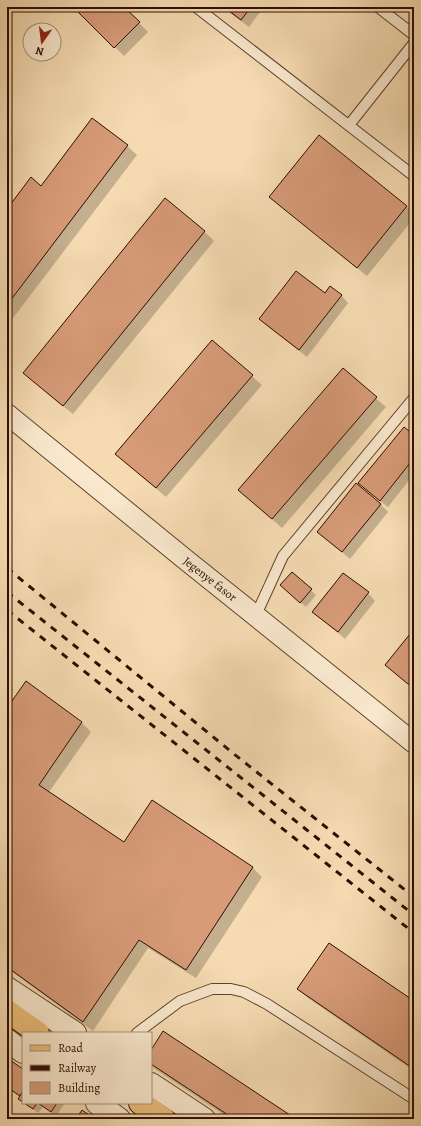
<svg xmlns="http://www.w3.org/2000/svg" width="421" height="1126" viewBox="0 0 421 1126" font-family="Alegreya,serif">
<rect width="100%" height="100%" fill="#f6dbb2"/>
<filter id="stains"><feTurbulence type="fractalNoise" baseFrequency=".005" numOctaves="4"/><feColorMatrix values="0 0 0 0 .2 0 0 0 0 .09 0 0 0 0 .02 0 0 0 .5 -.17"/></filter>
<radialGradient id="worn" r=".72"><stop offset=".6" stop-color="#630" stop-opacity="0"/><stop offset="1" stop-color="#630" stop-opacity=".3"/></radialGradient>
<!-- shadow -->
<g fill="#0003">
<path d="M74,7h49l25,25 -24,24z"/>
<path d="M222,7h40l1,1 -14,19z"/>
<path d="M319,137l88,70 7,7v4l-47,58 -87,-70 -10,-9z"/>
<path d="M127,146l10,9 -130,171v-116l34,-23z"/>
<path d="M165,200l40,32 9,9 -141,173 -40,-32 -9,-9z"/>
<path d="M325,294l16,1 7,8 -41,54 -40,-31 -7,-7z"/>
<path d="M212,341l50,44 -96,112 -40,-34z"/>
<path d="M7,344l5,5 -5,6z"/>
<path d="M343,370l43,37 -104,121 -33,-29z"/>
<path d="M414,436v38l-26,33 -20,-15 -9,-9z"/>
<path d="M380,504l8,8 -38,47 -32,-27z"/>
<path d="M292,573l24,22 -10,12 -20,-17z"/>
<path d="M368,593l7,8 -30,38 -32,-27z"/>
<path d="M414,631v58l-28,-24z"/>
<path d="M26,682l56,41 9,9 -42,60 76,51 27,-41 101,66 9,9 -66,101 -48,-30 -55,83 -86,-63v-258z"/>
<path d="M298,989l116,13v69l-106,-73z"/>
<path d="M151,1051l143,68h-64l-75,-50 -4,-4z"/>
<path d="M7,1059l16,11v32l-4,-3 1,-2 -13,-9z"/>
<path d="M24,1103h41l-9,13 -13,-9 -5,6z"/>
<path d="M7,1112l3,3 -3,3z"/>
</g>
<!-- building -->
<g fill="#d79b78" stroke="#2d0c02">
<path d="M73,7h51l16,15 -26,26z"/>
<path d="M224,7h27l-10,13z"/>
<path d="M92,118l36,27 -121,160v-96l24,-32 10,9z"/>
<path d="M319,135l88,71 -50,62 -88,-71z"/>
<path d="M165,198l40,33 -142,175 -40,-33z"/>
<path d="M296,271l29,22 5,-7 12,9 -43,55 -40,-31z"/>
<path d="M212,340l41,35 -97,113 -41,-34z"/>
<path d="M343,368l34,29 -105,122 -34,-29z"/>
<path d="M404,427l10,8v23l-34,43 -22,-18z"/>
<path d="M356,483l25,21 -39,48 -25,-20z"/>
<path d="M292,572l20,17 -12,14 -20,-18z"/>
<path d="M343,573l26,19 -31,40 -26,-20z"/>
<path d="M414,629v60l-29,-24z"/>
<path d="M26,681l56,41 -43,63 85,57 28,-42 101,67 -67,103 -47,-30 -56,82 -76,-55v-259z"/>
<path d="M329,943l85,58v68l-117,-80z"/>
<path d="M163,1031l133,88h-62l-83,-55v-14z"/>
<path d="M7,1058l16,11v22l-3,5 -13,-9z"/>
<path d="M23,1091v11l-5,-3z"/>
<path d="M24,1103h13l-4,6z"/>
<path d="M38,1103h19l-6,9z"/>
<path d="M82,1110l13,9h-19z"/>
</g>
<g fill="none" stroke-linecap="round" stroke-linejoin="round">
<!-- service casing -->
<g stroke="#5f402e" stroke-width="12">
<g id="service">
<path d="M196,7l218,169"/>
<path d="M378,7l36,28"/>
<path d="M349,125l65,-82"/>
<path d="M256,615l27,-59 131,-158"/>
<path d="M137,1033l43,-32 32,-12h19l13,3 23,12 147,95"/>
</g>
</g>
<!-- minor casing -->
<g stroke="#5f402e" stroke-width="22">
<path id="minor" d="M7,414l179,146 228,183"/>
</g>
<!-- tertiary casing -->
<g stroke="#5f402e" stroke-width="24">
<g id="tertiary">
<path d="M7,988l68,45"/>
<path d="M7,1040l16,12"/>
<path d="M151,1084l53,35"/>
<path d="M97,1103l22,16"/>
</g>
</g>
<!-- primary casing -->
<g stroke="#2d0c02" stroke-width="24">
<g id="primary">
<path d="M7,1011l31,22"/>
<path d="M140,1103l24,16"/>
</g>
</g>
<!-- service -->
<use href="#service" stroke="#f9e8cd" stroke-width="10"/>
<!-- minor -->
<use href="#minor" stroke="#f9e8cd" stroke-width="20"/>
<!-- tertiary -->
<use href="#tertiary" stroke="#f9e8cd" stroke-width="22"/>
<!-- primary -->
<use href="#primary" stroke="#ebbe79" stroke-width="22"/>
<!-- rail -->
<g stroke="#2d0c02" stroke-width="3" stroke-dasharray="7 7" stroke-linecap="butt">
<path d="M7,568l227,186 180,143"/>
<path d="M7,592l407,323"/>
<path d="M7,610l407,323"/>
</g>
</g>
<g text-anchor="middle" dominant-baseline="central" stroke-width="4" stroke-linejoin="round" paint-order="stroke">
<!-- street labels -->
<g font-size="12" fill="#2d0c02" stroke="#f9e8cd">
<text transform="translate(210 579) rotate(38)">Jegenye fasor</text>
</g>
</g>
<!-- margin -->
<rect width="421" height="1126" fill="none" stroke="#f6dbb2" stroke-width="24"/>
<rect x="8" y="8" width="405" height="1110" fill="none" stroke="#2d0c02" stroke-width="2"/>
<rect x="12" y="12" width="397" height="1102" fill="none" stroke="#2d0c02"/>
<!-- legend -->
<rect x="22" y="1032" width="130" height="72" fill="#f9e8cd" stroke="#a7907c"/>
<rect x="30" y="1045" width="20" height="6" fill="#ebbe79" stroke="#a7907c"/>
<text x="58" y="1052" font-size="12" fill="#2d0c02">Road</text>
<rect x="30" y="1065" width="20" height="6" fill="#2d0c02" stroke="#a7907c"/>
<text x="58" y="1072" font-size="12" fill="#2d0c02">Railway</text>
<rect x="30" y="1082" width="20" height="12" fill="#d79b78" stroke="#a7907c"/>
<text x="58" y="1092" font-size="12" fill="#2d0c02">Building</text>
<!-- north arrow -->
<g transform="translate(42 42) rotate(194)"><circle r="19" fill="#f9e8cd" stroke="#a7907c"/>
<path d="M0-3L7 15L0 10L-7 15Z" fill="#8f2418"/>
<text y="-6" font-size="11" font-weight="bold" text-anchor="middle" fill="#2d0c02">N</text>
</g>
<rect width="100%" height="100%" filter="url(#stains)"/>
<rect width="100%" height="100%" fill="url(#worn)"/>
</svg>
